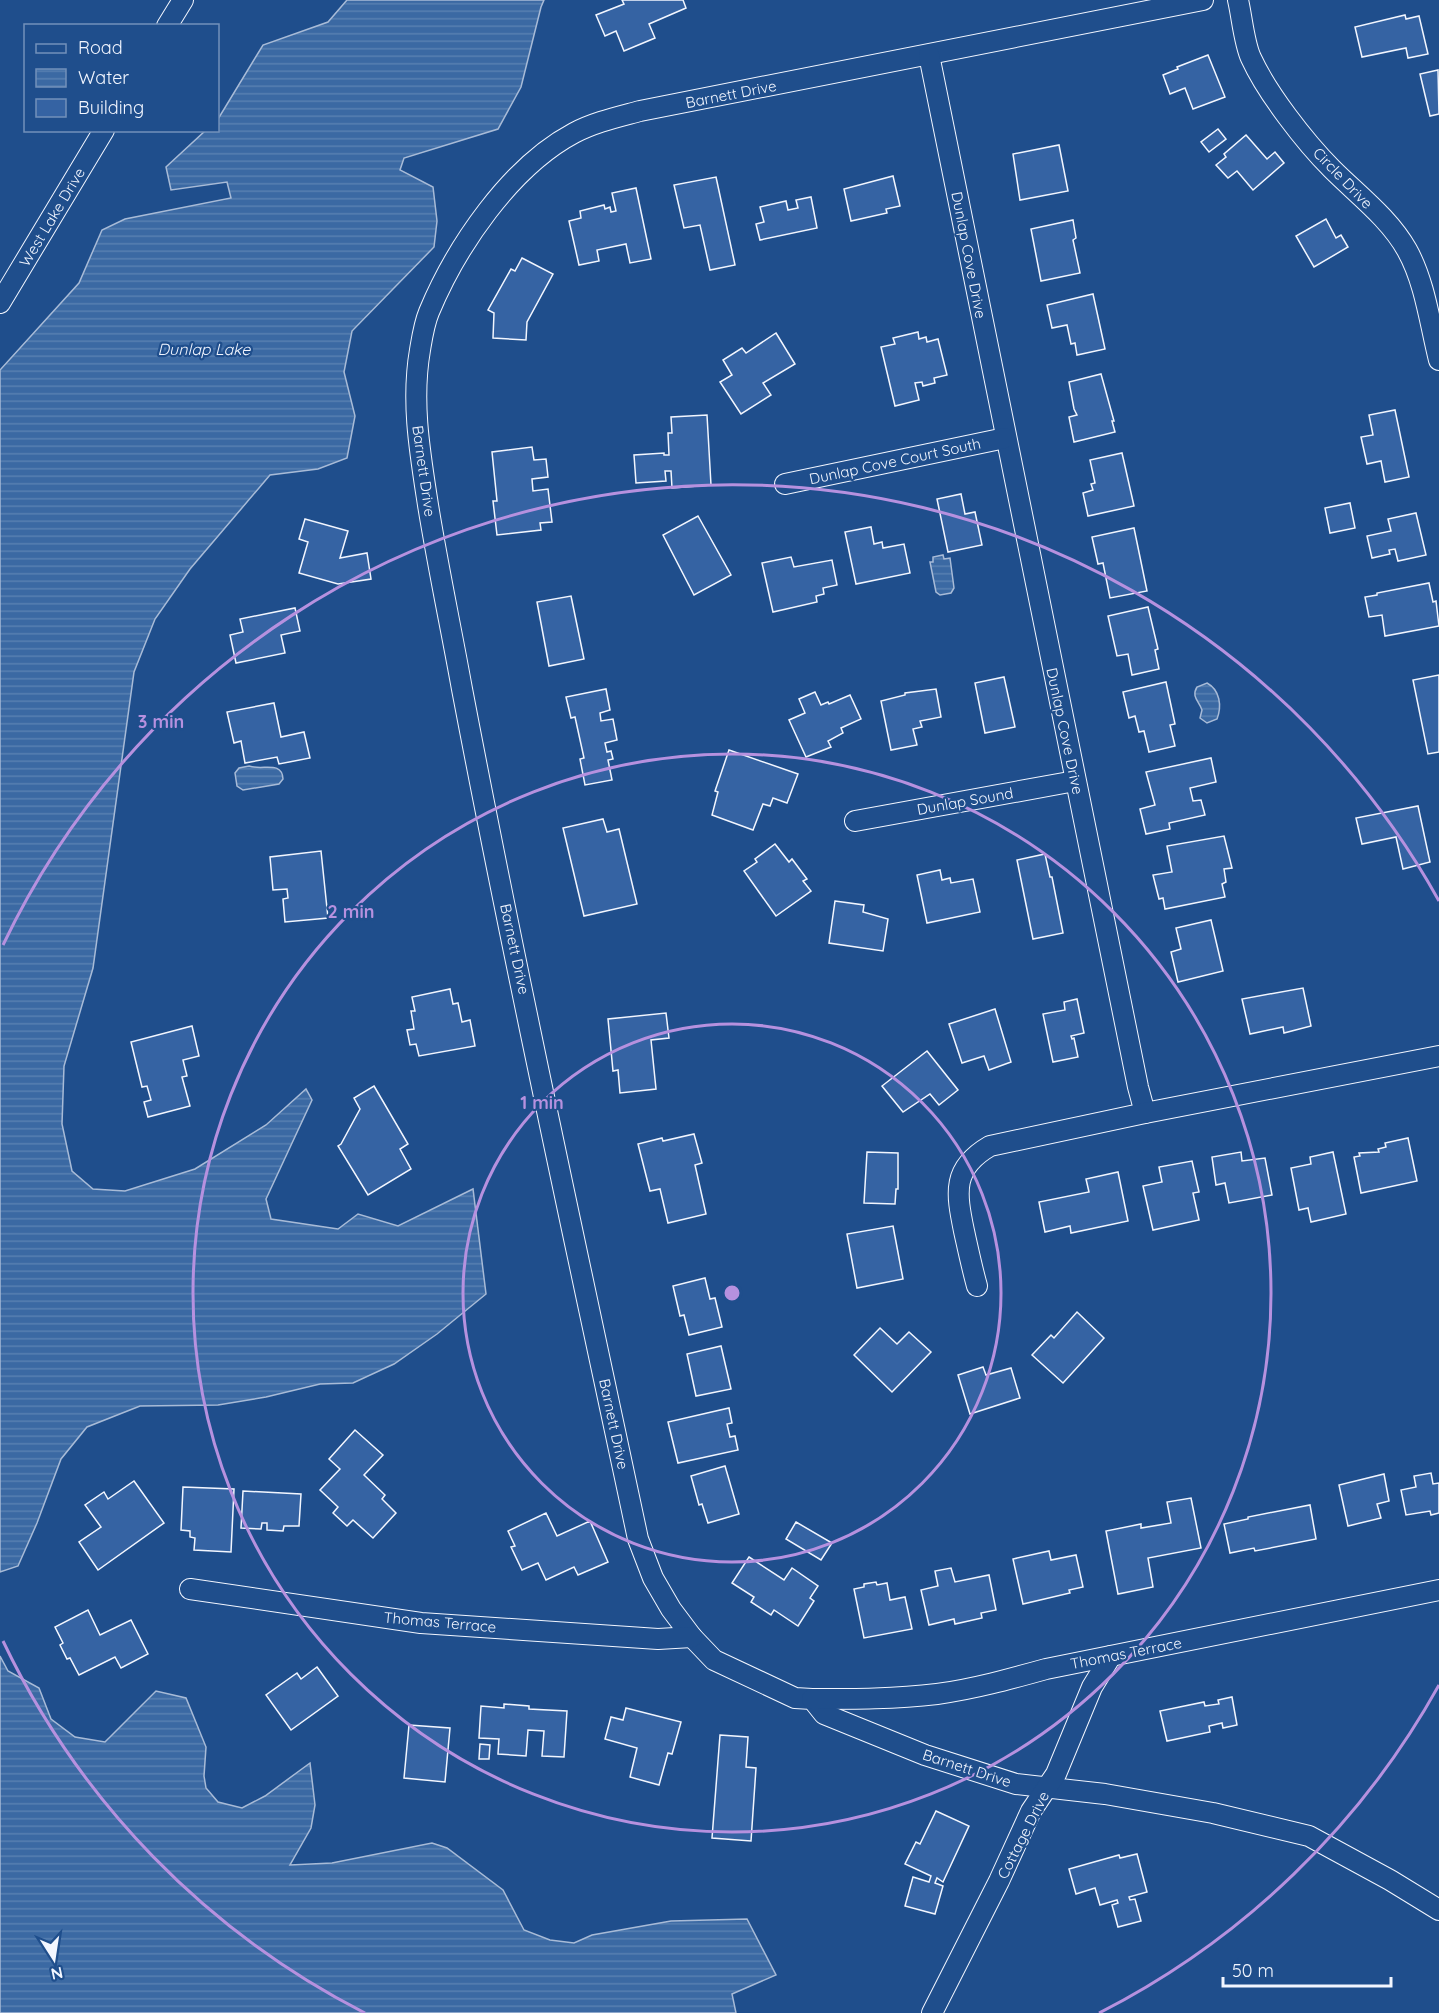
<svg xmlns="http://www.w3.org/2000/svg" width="1439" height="2013" viewBox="0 0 1439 2013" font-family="Quicksand,sans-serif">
<defs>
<pattern id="water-rules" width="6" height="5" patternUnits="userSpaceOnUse" patternTransform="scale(1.5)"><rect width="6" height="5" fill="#3b69a3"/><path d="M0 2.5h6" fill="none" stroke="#587fb1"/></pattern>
</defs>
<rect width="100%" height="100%" fill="#1f4e8c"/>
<!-- water -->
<g fill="url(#water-rules)" stroke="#a8bbd7" stroke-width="1.5">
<path d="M347,0h197l-3,7 -20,80 -23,42 -94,29 -4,12 33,17 4,34 -3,26 -82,84 -8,41 11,44 -8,42 -29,11 -48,6 -80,94 -35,50 -21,53 -41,296 -29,98 -2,58 10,47 21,18 32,2 70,-22 71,-44 40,-36 6,11 -46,99 5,20 67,10 20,-15 40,12 75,-37 13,105 -49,40 -43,30 -41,19 -33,1 -54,13 -48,8 -78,1 -53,21 -26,32 -24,64 -19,43 -18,6v-1202l79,-87 23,-53 23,-11 106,-21 -4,-16 -56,8 -5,-23 39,-36 13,-1v-11l45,-74 65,-23z"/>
<path d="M943,555l1,4 6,-1 4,30 -3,5 -11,2 -4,-3 -6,-30h3v-5z"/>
<path d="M1207,683c13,7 15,23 10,36l-10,4 -7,-5 2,-8c-3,-9 -11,-13 -5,-23z"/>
<path d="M249,766c13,5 33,-6 34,13l-4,5 -36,6 -6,-4 -2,-13 4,-5z"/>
<path d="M0,1656l8,15 31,17 12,31 24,18 30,5 51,-51 30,7 20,49 -2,29 2,12 12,14 24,6 23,-12 45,-33 5,42 -4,23 -21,37 42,-2 100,-20 15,5 56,42 21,40 26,10 24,3 18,-8 79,-14 76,-2 29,56 -44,19 4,19h-736z"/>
</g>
<!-- building -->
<g fill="#3563a3" stroke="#f2f6ff" stroke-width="1.5">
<path d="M622,0h61l3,8 -37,16 6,14 -31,13 -8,-20 -11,5 -9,-21 28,-11z"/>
<path d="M1405,15l1,4 13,-3 9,38 -20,4 -2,-10 -44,9 -7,-30z"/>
<path d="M1208,55l17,42 -32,12 -8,-21 -15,6 -7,-19 15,-6 -1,-2z"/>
<path d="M1438,70l1,44 -9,2 -10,-42z"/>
<path d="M1218,129l8,10 -17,13 -8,-10z"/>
<path d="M1246,135l21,24 8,-7 9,11 -31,27 -16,-19 -9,7 -12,-13 10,-8 -2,-3z"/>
<path d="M1059,145l9,46 -48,9 -7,-46z"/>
<path d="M893,176l7,30 -14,3 1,4 -36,8 -7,-32z"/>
<path d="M716,177l19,88 -25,5 -10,-45 -16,3 -10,-43z"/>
<path d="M636,188l15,71 -21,4 -4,-19 -29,6 2,11 -20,4 -10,-44 12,-3 -1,-7 24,-6 1,4 5,-2 1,5 5,-1 -4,-18z"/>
<path d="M811,197l6,31 -57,12 -4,-16 8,-2 -4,-15 26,-6 2,9 10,-2 -2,-8z"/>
<path d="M1326,219l10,19 5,-3 7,12 -34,20 -18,-31z"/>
<path d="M1073,220l3,18 -3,2 7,33 -39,8 -10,-52z"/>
<path d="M522,258l31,16 -26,48 -1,18 -33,-2 1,-25 -6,-3 23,-41 4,2z"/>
<path d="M1093,294l12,55 -28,6 -2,-12 -4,1 -4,-19 -15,3 -5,-23z"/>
<path d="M918,332l1,7 7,-2 1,5 11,-3 9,36 -13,3 1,5 -12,3 -1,-4 -7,1 4,17 -24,6 -14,-59 14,-3 -2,-6z"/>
<path d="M776,333l19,31 -32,19 8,12 -30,19 -21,-32 12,-7 -9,-15 19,-12 4,5z"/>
<path d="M1101,374l13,47h-2l3,11 -41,10 -5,-25 8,-2 -3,-6 -5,-27z"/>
<path d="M1395,410l14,67 -24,5 -4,-21 -14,3 -6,-27 12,-2 -4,-20z"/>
<path d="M707,415l4,70 -39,3 -1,-17h-6l1,10 -30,2 -2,-28 30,-2v2h5l-1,-22h4l-1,-16z"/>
<path d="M532,447l2,13 12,-1 2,18 -16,2 1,12 15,-2 4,33 -12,1 1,7 -44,5 -4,-34h4l-5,-49z"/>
<path d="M1122,453l12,53 -46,10 -5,-23 10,-3 -2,-6 4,-1 -5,-23z"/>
<path d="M961,494l4,20 10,-2 7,33 -34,7 -11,-53z"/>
<path d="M1350,503l5,25 -25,5 -5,-25z"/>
<path d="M1416,513l10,42 -28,6 -3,-12 -6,1 1,4 -18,4 -5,-22 24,-5 -3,-12z"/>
<path d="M698,516l33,59 -37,20 -31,-60z"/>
<path d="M305,519l43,12 -8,27 27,-5 4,26 -33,5 -39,-11 9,-31 -9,-3z"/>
<path d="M871,527l3,17 8,-2 1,6 21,-4 6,29 -54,11 -11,-52z"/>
<path d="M1134,528l13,63 -37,7 -7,-35 -5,1 -6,-27z"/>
<path d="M791,557l3,10 38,-7 5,25 -14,3 1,6 -8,2 1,6 -44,10 -11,-49z"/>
<path d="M1429,583l4,19 3,-1 3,25 -54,10 -3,-21 -13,2 -4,-20 12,-2v-2z"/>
<path d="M571,596l13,63 -35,7 -12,-64z"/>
<path d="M1148,607l10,42 -3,1 4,19 -27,6 -4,-21 -11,2 -9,-40z"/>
<path d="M295,608l5,23 -19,4 4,18 -49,10 -6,-28 13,-3 -3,-13z"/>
<path d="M1439,675v77l-11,2 -15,-74z"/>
<path d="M1004,677l11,50 -30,6 -10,-50z"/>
<path d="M1166,682l9,42 -5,1 5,21 -26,6 -5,-21 -5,1 -4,-16 -6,2 -6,-26z"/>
<path d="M606,689l4,21 -10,3 1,8 12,-2 4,21 -12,3 2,9 4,-1 2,8 -5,1 4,20 -27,5 -5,-26 4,-1 -9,-41 -4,1 -5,-21z"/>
<path d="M936,689l5,28 -21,4 2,6 -9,2 4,16 -26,5 -10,-49 24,-6v-2z"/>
<path d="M815,692l6,13 7,-3 1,2 21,-9 11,24 -20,9 2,5 -15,8 3,6 -25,10 -17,-37 16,-7 -6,-14z"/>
<path d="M274,703l7,34 23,-5 6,26 -31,6 -2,-7 -32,6 -4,-22 -7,2 -7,-31z"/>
<path d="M729,750l69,24 -11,29 -14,-5 -3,8 -7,-2 -10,26 -41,-15 6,-23 -3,-1z"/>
<path d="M1211,758l5,24 -26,6 3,13 8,-1 4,15 -36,8 1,6 -24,5 -6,-25 15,-4 -9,-33z"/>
<path d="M1418,806l12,56 -27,7 -7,-32 -34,7 -6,-26z"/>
<path d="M603,819l4,13 12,-3 18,75 -53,12 -21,-88z"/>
<path d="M1224,836l8,32 -8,1 2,13 -4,2 3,13 -60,12 -2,-11 -4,1 -6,-24 19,-3 -5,-26z"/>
<path d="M775,844l14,18 3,-3 15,20 -4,2 8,10 -35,25 -32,-45 13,-9 -2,-3z"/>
<path d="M321,851l7,67 -43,4 -2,-23 5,-1 -1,-9 -14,1 -3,-33z"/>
<path d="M1045,854l5,23h2l11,56 -30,6 -16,-79z"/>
<path d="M940,870l2,10 8,-2 1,5 22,-4 7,33 -53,11 -10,-48z"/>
<path d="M835,901l29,4 -1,7 25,7 -5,32 -54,-8z"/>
<path d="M1211,920l12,51 -45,11 -7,-30 10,-3 -5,-21z"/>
<path d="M1303,988l8,38 -27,7 -1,-6 -33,7 -8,-35z"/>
<path d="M450,989l3,15 5,-1 4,19 8,-2 5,26 -56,10 -3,-12 -6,1 -3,-15 7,-1 -3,-18h4l-3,-14z"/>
<path d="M1077,999l7,34 -13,3 1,3 2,-1 4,19 -25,5 -10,-48 22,-4 -1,-8z"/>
<path d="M995,1009l16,53 -22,8 -5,-14 -22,7 -13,-39z"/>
<path d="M666,1013l3,25 -18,2 5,49 -36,4 -2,-23 -5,1 -5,-52z"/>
<path d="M192,1026l7,30 -16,4 4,16 -5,1 8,29 -42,11 -4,-15 7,-2 -4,-14 -5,1 -11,-45z"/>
<path d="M927,1051l31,39 -19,15 -9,-11 -27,18 -21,-26z"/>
<path d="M374,1086l34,58 -8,5 11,20 -43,26 -30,-49 3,-2 19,-35 -6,-11z"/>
<path d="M694,1134l8,29 -7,2 11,49 -38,9 -8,-34 -10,2 -12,-47 24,-6 1,3z"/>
<path d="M1408,1138l9,43 -56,12 -7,-36 6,-1 -1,-3 20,-1 -1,-3 8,-2 -1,-4z"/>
<path d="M867,1152l31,1v36h-2l-1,15 -31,-1z"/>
<path d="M1241,1152l1,9 23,-3 7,37 -43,8 -4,-20 -9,2 -4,-28z"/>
<path d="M1333,1152l13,62 -35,8 -3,-14 -9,2 -8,-42 20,-4 -1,-7z"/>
<path d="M1192,1161l7,31 -6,1 6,27 -46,10 -10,-44 19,-4 -3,-15z"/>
<path d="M1118,1172l10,49 -57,12 -1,-7 -25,6 -6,-30 50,-10 -3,-13z"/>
<path d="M893,1226l10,53 -46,9 -10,-54z"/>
<path d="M705,1278l5,21 5,-1 7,29 -33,8 -5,-20 -4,1 -7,-30z"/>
<path d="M1077,1312l27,26 -41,45 -31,-28 19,-20 3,3z"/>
<path d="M880,1328l17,16 12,-12 22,20 -39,40 -38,-37z"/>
<path d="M721,1346l10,43 -35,7 -9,-42z"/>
<path d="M983,1367l3,8 25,-7 9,30 -50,16 -12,-39z"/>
<path d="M729,1408l3,15 -5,1 3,13 5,-1 3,14 -60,13 -10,-41z"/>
<path d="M355,1430l28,25 -19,20 21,20 -3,4 14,14 -23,25 -20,-18 -6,6 -14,-13 5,-6 -18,-17 20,-21 -11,-10z"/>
<path d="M725,1466l14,48 -31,9 -6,-19 -3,1 -8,-29z"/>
<path d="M1431,1473l2,11 6,-1v30l-8,2 -1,-4 -24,4 -5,-25 15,-3 -2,-11z"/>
<path d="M1384,1474l5,27 -12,3 4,14 -33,8 -9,-41z"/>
<path d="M134,1481l30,42 -66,47 -19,-28 22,-15 -16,-22 19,-13 4,7z"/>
<path d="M183,1487l51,2 -3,63 -37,-2 1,-12 -5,-1v-6l-9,-1z"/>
<path d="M243,1491l58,3 -2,32h-15l-1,5 -16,-1v-7h-5l-1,6 -20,-1z"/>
<path d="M1191,1498l10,50 -53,10 5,29 -35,7 -12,-63 35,-7v4l30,-5 -4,-21z"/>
<path d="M1310,1505l6,34 -61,12 -1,-3 -24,5 -6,-29 24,-5v-2z"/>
<path d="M546,1513l11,23 33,-15 18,41 -30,13 -4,-8 -28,13 -8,-17 -16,7 -11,-23 4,-1 -7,-15z"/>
<path d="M796,1522l36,21 -11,17 -35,-21z"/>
<path d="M1049,1551l2,9 25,-5 7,32 -14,3 1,3 -47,11 -10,-45z"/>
<path d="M749,1557l35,23 8,-12 26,18 -8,12 4,3 -16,25 -24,-16 -3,5 -20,-13 3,-5 -22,-14z"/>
<path d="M951,1568l4,14 34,-7 7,35 -15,3 1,5 -27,6 -1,-5 -25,6 -8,-35 17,-4 -3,-15z"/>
<path d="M876,1582l1,3 10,-2 3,17 15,-3 7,32 -48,9 -10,-49 10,-2v-3z"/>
<path d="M88,1610l12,25 31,-15 17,34 -27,14 -6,-11 -36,18 -9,-17 -3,1 -7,-14 3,-2 -8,-16z"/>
<path d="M317,1667l21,29 -47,34 -25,-35 31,-22 4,6z"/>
<path d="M1232,1697l5,28 -14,3 -1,-5 -13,3 1,6 -43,9 -7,-30 44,-9 1,4 14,-2 -1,-4z"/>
<path d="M504,1704l25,2v3l38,2 -3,46 -22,-1 2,-25 -16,-1 -2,26 -28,-2 1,-15 -20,-1 2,-32 23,2z"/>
<path d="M626,1708l55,14 -9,32 -4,-1 -9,32 -29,-8 7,-29 -32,-9 6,-22 12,3z"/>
<path d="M409,1725l41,3 -5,54 -41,-4z"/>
<path d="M720,1735l28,2 -2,30 10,1 -5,73 -39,-3z"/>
<path d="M480,1744l10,1 -1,14h-10z"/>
<path d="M936,1811l33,15 -26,56 -6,-4 -2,5 8,3 -8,28 -30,-8 8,-29 16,5 2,-6 -26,-12 11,-22 4,2z"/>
<path d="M1137,1854l10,38 -18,5 1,3 5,-1 6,22 -23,6 -6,-22 6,-2 -1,-3 -17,5 -5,-17 -19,6 -7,-25 50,-14 1,3z"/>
</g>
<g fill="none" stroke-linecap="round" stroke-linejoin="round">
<!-- street casing -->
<g stroke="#f2f6ff" stroke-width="22">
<g id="street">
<path d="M1203,0l-563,111c-22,6 -45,11 -66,22 -64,34 -118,114 -145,179 -5,12 -7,26 -9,38 -9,52 0,103 8,155 10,62 23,123 34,184 54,284 116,567 176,850l15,39 18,31 21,28 22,23 81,38 17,1 12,15 101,41 91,29 89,10 108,19 96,23 81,44 49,30"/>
<path d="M1238,0c4,17 6,43 13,58 16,35 54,84 81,111 26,26 57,49 75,81 18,32 23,74 32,110"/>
<path d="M167,26l16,-26"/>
<path d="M929,55l209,1032 7,26"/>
<path d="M0,303l104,-173"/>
<path d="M785,484l220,-46"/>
<path d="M855,821l220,-40"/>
<path d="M977,1286c-5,-18 -9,-37 -13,-55 -8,-39 -12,-63 26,-85l155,-33 294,-57"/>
<path d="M190,1589l231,34 237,16 34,-2"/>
<path d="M812,1699c42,0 83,0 125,-5 37,-5 73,-15 109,-25l393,-79"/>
<path d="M932,2013l67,-132 32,-70 25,-37 36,-87 19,-31"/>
</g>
</g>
<!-- street -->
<use href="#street" stroke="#1f4e8c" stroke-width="20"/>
</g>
<!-- distance rings -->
<g fill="none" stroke="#b691df" stroke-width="3">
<circle cx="732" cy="1293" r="269"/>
<circle cx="732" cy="1293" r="539"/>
<path d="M1439 1685A808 808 0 0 1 1099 2013M365 2013A808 808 0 0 1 3 1641M3 945A808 808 0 0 1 1439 901"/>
</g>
<g text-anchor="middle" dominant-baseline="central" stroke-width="4.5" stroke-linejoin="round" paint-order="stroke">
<!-- street labels -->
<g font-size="15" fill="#f2f6ff" stroke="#1f4e8c">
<text transform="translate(731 94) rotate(-11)">Barnett Drive</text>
<text transform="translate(1343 178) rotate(46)">Circle Drive</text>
<text transform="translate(52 217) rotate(-59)">West Lake Drive</text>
<text transform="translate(969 255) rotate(79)">Dunlap Cove Drive</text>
<text transform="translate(895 461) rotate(-12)">Dunlap Cove Court South</text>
<text transform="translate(424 471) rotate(82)">Barnett Drive</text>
<text transform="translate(1065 731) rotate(78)">Dunlap Cove Drive</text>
<text transform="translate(965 801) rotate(-10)">Dunlap Sound</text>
<text transform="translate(515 949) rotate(78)">Barnett Drive</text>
<text transform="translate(614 1424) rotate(78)">Barnett Drive</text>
<text transform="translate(440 1622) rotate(5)">Thomas Terrace</text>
<text transform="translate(1126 1653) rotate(-11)">Thomas Terrace</text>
<text transform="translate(967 1768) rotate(18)">Barnett Drive</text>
<text transform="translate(1023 1835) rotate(-63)">Cottage Drive</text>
</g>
<!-- water labels -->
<g font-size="16" font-style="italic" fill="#f2f6ff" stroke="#1f4e8c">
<text x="204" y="349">Dunlap Lake</text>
</g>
</g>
<circle cx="732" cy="1293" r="9" fill="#b691df" stroke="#1f4e8c" stroke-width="3"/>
<g font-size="18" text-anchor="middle" font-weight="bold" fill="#b691df" stroke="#1f4e8c" stroke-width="4.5" stroke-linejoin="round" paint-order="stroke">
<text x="161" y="728">3 min</text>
<text x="351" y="918">2 min</text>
<text x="542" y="1109">1 min</text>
</g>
<!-- legend -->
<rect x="24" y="24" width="195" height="108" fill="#1f4e8c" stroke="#7391ba" stroke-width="1.5"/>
<rect x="36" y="44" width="30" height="9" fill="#1f4e8c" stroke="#7391ba" stroke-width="1.5"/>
<text x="78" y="54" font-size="18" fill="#f2f6ff">Road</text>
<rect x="36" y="69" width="30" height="18" fill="url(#water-rules)" stroke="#7391ba" stroke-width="1.5"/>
<text x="78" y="84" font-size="18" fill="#f2f6ff">Water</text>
<rect x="36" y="99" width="30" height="18" fill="#3563a3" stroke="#7391ba" stroke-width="1.5"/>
<text x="78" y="114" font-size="18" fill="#f2f6ff">Building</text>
<!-- north arrow -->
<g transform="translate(54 1959) rotate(168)" stroke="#1f4e8c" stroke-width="4.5" paint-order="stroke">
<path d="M0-4.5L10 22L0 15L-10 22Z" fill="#f2f6ff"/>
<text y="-9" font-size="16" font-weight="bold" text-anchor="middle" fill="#f2f6ff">N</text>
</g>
<!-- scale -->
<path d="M1223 1977v9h168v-9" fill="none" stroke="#f2f6ff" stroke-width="3"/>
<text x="1232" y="1977" font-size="18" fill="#f2f6ff" stroke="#1f4e8c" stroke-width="4.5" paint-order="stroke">50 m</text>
</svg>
